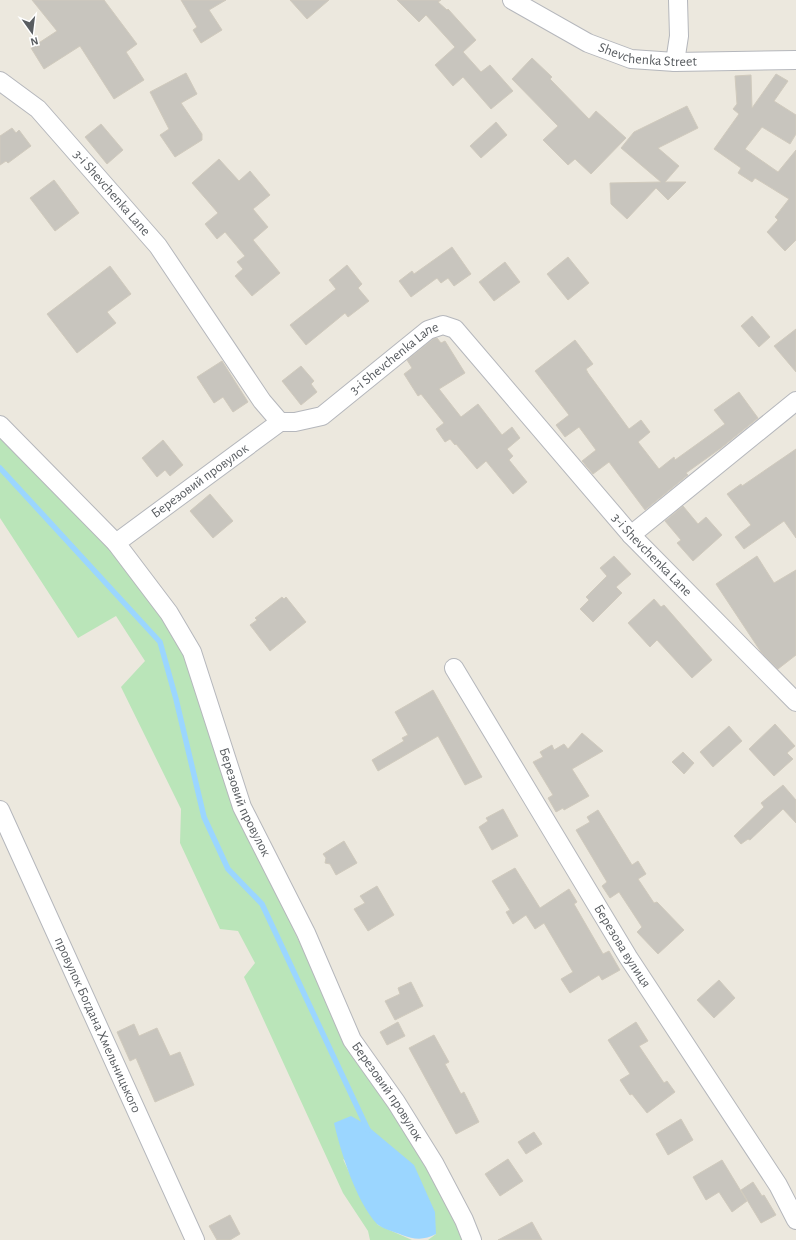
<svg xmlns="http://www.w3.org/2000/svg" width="796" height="1240" viewBox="0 0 796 1240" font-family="'Alegreya Sans',sans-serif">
<rect width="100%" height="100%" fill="#ece8de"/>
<!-- green -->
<path fill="#bae5b9" d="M0,434l112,112 76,107 49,156 60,128 51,107 82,122 33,74h-35l8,-6 -93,-75 19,41 16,25 34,15h-42l-2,-9 -25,-38 -99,-216 11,-14 -17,-32 -18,-2 -40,-86 1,-34 -60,-122 24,-26 -29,-45 -38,22 -78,-120z"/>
<!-- water -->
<path fill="#9bd6ff" d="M351,1116l14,8 49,41 21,47 1,22c-11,6 -21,6 -34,1 -7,-3 -19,-6 -25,-11 -21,-23 -36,-71 -43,-101z"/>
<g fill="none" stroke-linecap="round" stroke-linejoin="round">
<!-- stream -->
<path stroke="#9bd6ff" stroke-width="5.5" d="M0,468l160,174 16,57 28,118 24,52 34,35 106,226"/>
</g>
<!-- building -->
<g fill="#c8c5be" stroke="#d0cabd">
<path d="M32,0h72l33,44 -11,8 18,28 -30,19 -34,-53 -36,23 -13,-21 26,-17z"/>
<path d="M181,0h45l-17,10 13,20 -21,13 -8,-13 4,-3z"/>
<path d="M290,0h39l-22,19z"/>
<path d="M397,0h44l-3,2 9,8 1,-1 28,31 -13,12 18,20 9,-7 23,26 -22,18 -28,-32 -10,9 -18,-21 20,-18 -29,-32 -7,7z"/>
<path d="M532,58l20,19 -2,2 39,40 7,-8 30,27 -35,36 -16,-15 -7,6 -25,-25 15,-14 -46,-47z"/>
<path d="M186,73l11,21 -16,9 21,31v6l-27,17 -15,-22 9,-6 -19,-37z"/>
<path d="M776,74l12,7 -14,20 22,14v19l-6,10 -28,-17 -17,22 33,23 18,-22v90l-11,11 -18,-19 11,-12 -3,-3 14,-18 -34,-21 -3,4 -14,-9 3,-5 -27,-19 25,-35 -6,-5 4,-5 -2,-28 16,-1 1,33z"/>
<path d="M687,106l11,22 -40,20 21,18 -14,16h21l-18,18 -12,-12 -29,31 -16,-15 -1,-21 51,-1 -40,-34 13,-16z"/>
<path d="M496,122l11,13 -26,23 -11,-12z"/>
<path d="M101,124l22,26 -16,14 -22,-27z"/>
<path d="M12,128l4,5 3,-3 12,16 -23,17 -2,-2 -6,4v-29z"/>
<path d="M219,159l20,22 11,-10 20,24 -17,14 15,18 -15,13 27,33 -28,23 -17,-20 8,-7 -6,-7 8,-6 -20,-24 -8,7 -12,-15 13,-11 -26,-30z"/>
<path d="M54,180l25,33 -24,18 -25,-33z"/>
<path d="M452,247l19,27 -17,12 -6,-8 -7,5 -4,-5 -26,19 -12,-16 13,-10 2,3z"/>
<path d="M568,257l21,26 -21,17 -21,-26z"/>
<path d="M505,262l15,20 -26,19 -15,-19z"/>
<path d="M347,265l15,19 -4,4 11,13 -21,16 -3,-4 -39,32 -16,-20 46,-36 -7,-9z"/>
<path d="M110,266l21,28 -24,18 9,11 -39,30 -30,-39z"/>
<path d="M752,316l18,21 -11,10 -18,-21z"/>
<path d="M796,329v43l-22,-26z"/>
<path d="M437,338l4,5 4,-2 20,32 -26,16 22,28 17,-13 24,31 10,-8 8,11 -13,11 6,7 -4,4 18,22 -14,12 -27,-33 -9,8 -21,-25 -1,1 -5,-6 -5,3 -9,-13 8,-6 -23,-29 -3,2 -14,-22 8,-6 -5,-8 26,-21z"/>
<path d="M575,340l18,24 -7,5 2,4 41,56 12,-9 9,12 -12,10 21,27 15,-12 1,3 50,-36 -11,-14 25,-18 19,26 -37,30 -35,25 2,2 -43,35 -36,-48 -16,12 -11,-13 14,-11 -17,-23 -14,10 -9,-12 13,-10 -34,-44z"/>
<path d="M222,361l26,41 -15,10 -10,-15 -9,6 -17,-26z"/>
<path d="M301,366l13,15 -3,3 6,8 -16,13 -19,-24z"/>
<path d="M163,440l20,25 -13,11 -5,-6 -8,7 -15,-19z"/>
<path d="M796,449v89l-12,-17 -40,28 -9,-12 16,-12 -24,-31 14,-10 1,2z"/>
<path d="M210,494l23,27 -20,17 -23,-27z"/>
<path d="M683,506l15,18 8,-7 16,18 -29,26 -16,-18 4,-3 -16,-19z"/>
<path d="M614,556l17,18 -15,13 6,6 -29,29 -13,-13 9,-9 -3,-3 21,-21 -7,-8z"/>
<path d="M757,556l17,27 22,-13v85l-18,14 -17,-17 -45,-68z"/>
<path d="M282,597l2,2 2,-2 20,25 -36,29 -20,-26 7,-5 -2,-2z"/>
<path d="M654,599l7,8 3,-2 48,55 -20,18 -35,-38 -7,7 -22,-24z"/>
<path d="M433,690l49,87 -17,8 -27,-49 -60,35 -6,-11 32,-19 -2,-3 6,-3 -13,-23z"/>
<path d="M775,724l20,22 -8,7 6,6 -19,17 -25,-27z"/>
<path d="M729,726l13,15 -29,26 -13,-15z"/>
<path d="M582,733l21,18 -31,18 17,27 -25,14 -1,-2 -7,4 -8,-14 5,-3 -20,-33 10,-5 -3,-5 12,-7 2,5 10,-6 4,5z"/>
<path d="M683,752l11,11 -10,11 -12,-12z"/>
<path d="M783,785l13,15v23l-13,-14 -33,31 -2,-1 -7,5 -7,-8 30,-29 -3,-4z"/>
<path d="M503,809l15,27 -26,14 -13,-23 9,-6 -2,-3z"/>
<path d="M598,810l34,55 6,-4 8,13 -8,5 16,24 3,-1 27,28 -26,24 -21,-22 5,-5 -23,-35 -9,6 -8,-12 5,-4 -31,-52 14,-8 -3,-5z"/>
<path d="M344,841l13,22 -21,12 -6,-11 -5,-1 1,-5 -3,-4z"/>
<path d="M515,868l25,40 29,-19 8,13 -3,2 29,50 6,-3 11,19 -18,10 -3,-5 -29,18 -9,-14 12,-7 -29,-49 -9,6 -9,-14 -13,9 -7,-12 4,-2 -18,-29z"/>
<path d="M377,886l17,29 -26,16 -14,-22 11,-6 -5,-7z"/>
<path d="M719,980l16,18 -21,20 -17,-18z"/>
<path d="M411,982l12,24 -28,14 -10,-19 15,-7 -2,-6z"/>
<path d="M398,1022l7,14 -18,9 -7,-13z"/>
<path d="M636,1022l12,19 -9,5 25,37 3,-2 8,11 -28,21 -15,-19 -2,1 -10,-15 10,-6 -22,-34z"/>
<path d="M134,1024l5,12 18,-8 13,28 10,-4 14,33 -39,17 -19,-44 -6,3 -13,-29z"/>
<path d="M434,1035l15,27 -4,2 16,30 3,-2 15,30 -23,12 -47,-86z"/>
<path d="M681,1119l12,21 -25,15 -12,-21z"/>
<path d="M534,1132l8,12 -16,10 -8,-12z"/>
<path d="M508,1159l15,22 -23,15 -15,-22z"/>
<path d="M722,1160l25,41 -15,11 -13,-20 -13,8 -13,-23z"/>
<path d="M753,1182l9,14 2,-1 12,20 -15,8 -20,-33z"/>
<path d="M230,1215l10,19 -10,6h-13l-8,-14z"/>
<path d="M532,1222l10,18h-44z"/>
</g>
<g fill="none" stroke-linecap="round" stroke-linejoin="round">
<!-- minor casing -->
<g stroke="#b5b7bc" stroke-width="20">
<g id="minor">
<path id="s1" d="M512,0l76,43 43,16 44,3 121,-2"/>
<path d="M675,62l4,-26 -1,-36"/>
<path id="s2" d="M0,81l38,28 120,137 104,155 18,21h15l27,-6 106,-86 15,-5 12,4 176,206 165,167"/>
<path id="s3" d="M280,422l-164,121 53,70 23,39 50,155 64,126 46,107 44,62 38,61 30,57 8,20"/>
<path d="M0,425l116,118"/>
<path d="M631,535l165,-134"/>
<path id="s4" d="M454,668l174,289 150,228 18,35"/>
<path id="s5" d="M0,810l195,430"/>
</g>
</g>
<!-- minor -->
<use href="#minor" stroke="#fff" stroke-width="18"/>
</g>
<g text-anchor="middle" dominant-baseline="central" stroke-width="3.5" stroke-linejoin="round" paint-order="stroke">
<!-- street labels -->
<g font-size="14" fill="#585c60" stroke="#fff">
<text stroke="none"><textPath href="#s1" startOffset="149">Shevchenka Street</textPath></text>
<text stroke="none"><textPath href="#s2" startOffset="159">3-i Shevchenka Lane</textPath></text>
<text stroke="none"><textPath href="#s2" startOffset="579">3-i Shevchenka Lane</textPath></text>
<text transform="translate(200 481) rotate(-36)">Березовий провулок</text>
<text stroke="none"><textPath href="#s2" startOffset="951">3-i Shevchenka Lane</textPath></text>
<text stroke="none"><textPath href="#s3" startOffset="496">Березовий провулок</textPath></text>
<text stroke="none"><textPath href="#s4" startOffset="325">Березова вулиця</textPath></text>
<text stroke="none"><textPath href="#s5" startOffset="236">провулок Богдана Хмельницького</textPath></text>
<text stroke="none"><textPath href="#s3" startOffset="820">Березовий провулок</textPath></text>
</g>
</g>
<!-- north arrow -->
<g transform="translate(32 32) rotate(166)" stroke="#ffffff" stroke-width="3" paint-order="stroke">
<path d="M0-3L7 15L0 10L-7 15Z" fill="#585c60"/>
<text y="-6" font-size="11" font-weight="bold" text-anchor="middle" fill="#585c60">N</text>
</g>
</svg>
